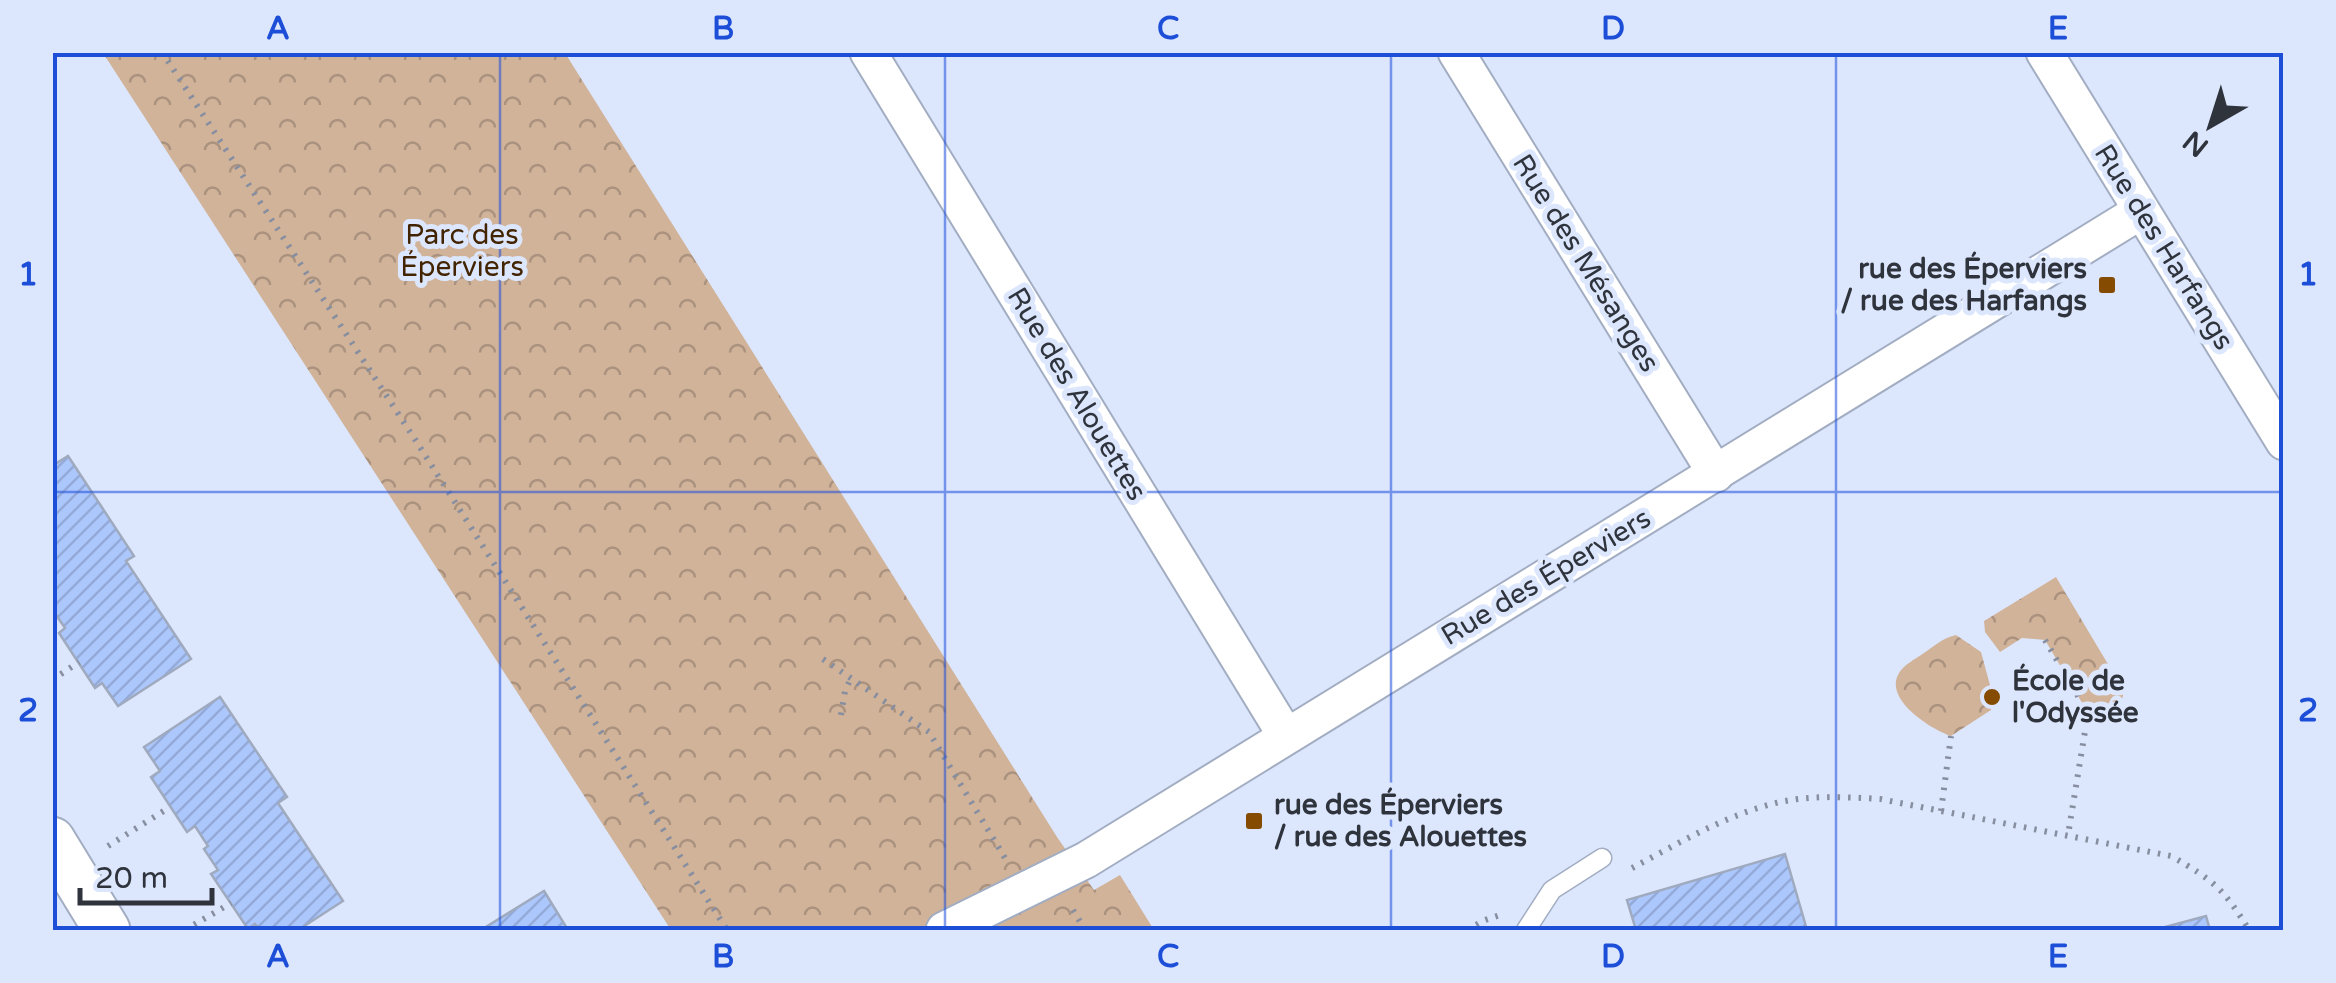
<svg xmlns="http://www.w3.org/2000/svg" width="2336" height="983" viewBox="0 0 2336 983" font-family="'Varela Round',sans-serif">
<defs>
<pattern id="park-crowns" width="20" height="18" patternUnits="userSpaceOnUse" patternTransform="scale(2.5)"><rect width="20" height="18" fill="#d1b39a"/><path d="M2 6a3 3 0 1 1 6 0M12 15a3 3 0 1 1 6 0" fill="none" stroke="#aa927f"/></pattern>
<pattern id="building-hatch" width="6" height="6" patternUnits="userSpaceOnUse" patternTransform="scale(2.5)"><rect width="6" height="6" fill="#acc7fc"/><path d="M-1 1l2-2M0 6l6-6M5 7l2-2" fill="none" stroke="#94abd9"/></pattern>
</defs>
<rect width="100%" height="100%" fill="#dce7fe"/>
<!-- park -->
<g fill="url(#park-crowns)">
<path d="M103,53h462l492,784 37,53 26,-15 34,55h-483z"/>
<path d="M2056,577l68,114 -3,13 -20,11 -13,-2 -43,-73 -23,-2 -22,14 -15,-20 -1,-11z"/>
<path d="M1956,635l25,17 12,44 -2,14 -40,26c-21,-7 -73,-40 -49,-67 4,-5 13,-10 19,-14 12,-8 21,-17 35,-20z"/>
</g>
<!-- building -->
<g fill="url(#building-hatch)" stroke="#9faabf" stroke-width="2.5">
<path d="M68,456l66,100 -8,5 65,98 -73,47 -16,-23 -7,5 -36,-55 6,-5 -13,-19 4,-4 -4,-5v-134z"/>
<path d="M220,697l67,100 -9,6 65,98 -45,29h-38l-5,-6 -7,5 -37,-55 7,-4 -14,-21 4,-3 -13,-20 -8,6 -36,-55 9,-6 -16,-24z"/>
<path d="M1785,854l22,76h-171l-9,-30z"/>
<path d="M544,891l24,39h-87z"/>
<path d="M2206,916l4,14h-56z"/>
</g>
<g fill="none" stroke-linecap="round" stroke-linejoin="round">
<!-- service casing -->
<g stroke="#a2adc2" stroke-width="21">
<path id="service" d="M1526,930l26,-40 50,-32"/>
</g>
<!-- minor casing -->
<g stroke="#a2adc2" stroke-width="39">
<g id="minor">
<path d="M868,52l418,684"/>
<path d="M1456,52l260,422"/>
<path d="M2044,52l240,390"/>
<path d="M944,930l142,-70 1055,-649"/>
</g>
</g>
<!-- tertiary casing -->
<g stroke="#a2adc2" stroke-width="49">
<path id="tertiary" d="M52,840l55,90"/>
</g>
<!-- path -->
<g stroke="#878e9f" stroke-width="6" stroke-dasharray="2.5 8" stroke-linecap="butt">
<path d="M162,52l254,389 311,489"/>
<path d="M2045,640l43,73 -20,122"/>
<path d="M823,659l106,73 76,126"/>
<path d="M52,680l27,-18"/>
<path d="M841,715l4,-24 6,-13"/>
<path d="M1941,811l10,-75"/>
<path d="M108,846l62,-39"/>
<path d="M1632,868c47,-25 95,-54 148,-66 33,-7 66,-5 100,-3l291,57c42,24 53,33 78,74"/>
<path d="M1073,910l12,20"/>
<path d="M185,930l46,-27"/>
<path d="M1467,930l18,-10 15,-5"/>
</g>
<!-- service -->
<use href="#service" stroke="#fff" stroke-width="18"/>
<!-- minor -->
<use href="#minor" stroke="#fff" stroke-width="35"/>
<!-- tertiary -->
<use href="#tertiary" stroke="#fff" stroke-width="45"/>
</g>
<!-- grid -->
<path fill="none" stroke="#1d4ed8" stroke-width="2.5" stroke-opacity="0.55" d="M500,52v878M945,52v878M1391,52v878M1836,52v878M52,492h2232"/>
<!-- markers -->
<g fill="#854b01" stroke="#dce7fe" stroke-width="4">
<rect x="2097" y="275" width="20" height="20" rx="5"/>
<circle cx="1992" cy="697" r="10"/>
<rect x="1244" y="811" width="20" height="20" rx="5"/>
</g>
<g text-anchor="middle" dominant-baseline="central" stroke-width="10" stroke-linejoin="round" paint-order="stroke">
<!-- park labels -->
<g font-size="28" fill="#432401" stroke="#dce7fe">
<text x="462" y="235">Parc des<tspan x="462" dy="32">Éperviers</tspan></text>
</g>
<!-- street labels -->
<g font-size="28" fill="#2f333c" stroke="#dce7fe">
<text transform="translate(2164 247) rotate(58)">Rue des Harfangs</text>
<text transform="translate(1586 263) rotate(58)">Rue des Mésanges</text>
<text transform="translate(1077 394) rotate(59)">Rue des Alouettes</text>
<text transform="translate(1546 577) rotate(-31)">Rue des Éperviers</text>
</g>
<!-- poi labels -->
<g font-size="28" font-weight="bold" fill="#2f333c" stroke="#dce7fe" text-anchor="start">
<text x="2087" y="269" text-anchor="end">rue des Éperviers<tspan x="2087" dy="32">/ rue des Harfangs</tspan></text>
<text x="2012" y="681">École de<tspan x="2012" dy="32">l'Odyssée</tspan></text>
<text x="1274" y="805">rue des Éperviers<tspan x="1274" dy="32">/ rue des Alouettes</tspan></text>
</g>
</g>
<!-- border -->
<rect width="2336" height="983" fill="none" stroke="#dce7fe" stroke-width="110"/>
<!-- north arrow -->
<g transform="translate(2211 125) rotate(219)" stroke="#dce7fe" stroke-width="8" paint-order="stroke">
<path d="M0-8L18 38L0 25L-18 38Z" fill="#2f333c"/>
<text y="-15" font-size="28" font-weight="bold" text-anchor="middle" fill="#2f333c">N</text>
</g>
<!-- scale -->
<path d="M80 888v15h132v-15" fill="none" stroke="#2f333c" stroke-width="5"/>
<text x="95" y="888" font-size="30" fill="#2f333c" stroke="#dce7fe" stroke-width="8" paint-order="stroke">20 m</text>
<rect x="55" y="55" width="2226" height="873" fill="none" stroke="#1d4ed8" stroke-width="4"/>
<g font-size="32" text-anchor="middle" font-weight="bold" fill="#1d4ed8">
<text x="278" y="39">A</text>
<text x="723" y="39">B</text>
<text x="1168" y="39">C</text>
<text x="1613" y="39">D</text>
<text x="2058" y="39">E</text>
<text x="28" y="285">1</text>
<text x="2308" y="285">1</text>
<text x="28" y="721">2</text>
<text x="2308" y="721">2</text>
<text x="278" y="967">A</text>
<text x="723" y="967">B</text>
<text x="1168" y="967">C</text>
<text x="1613" y="967">D</text>
<text x="2058" y="967">E</text>
</g>
</svg>
